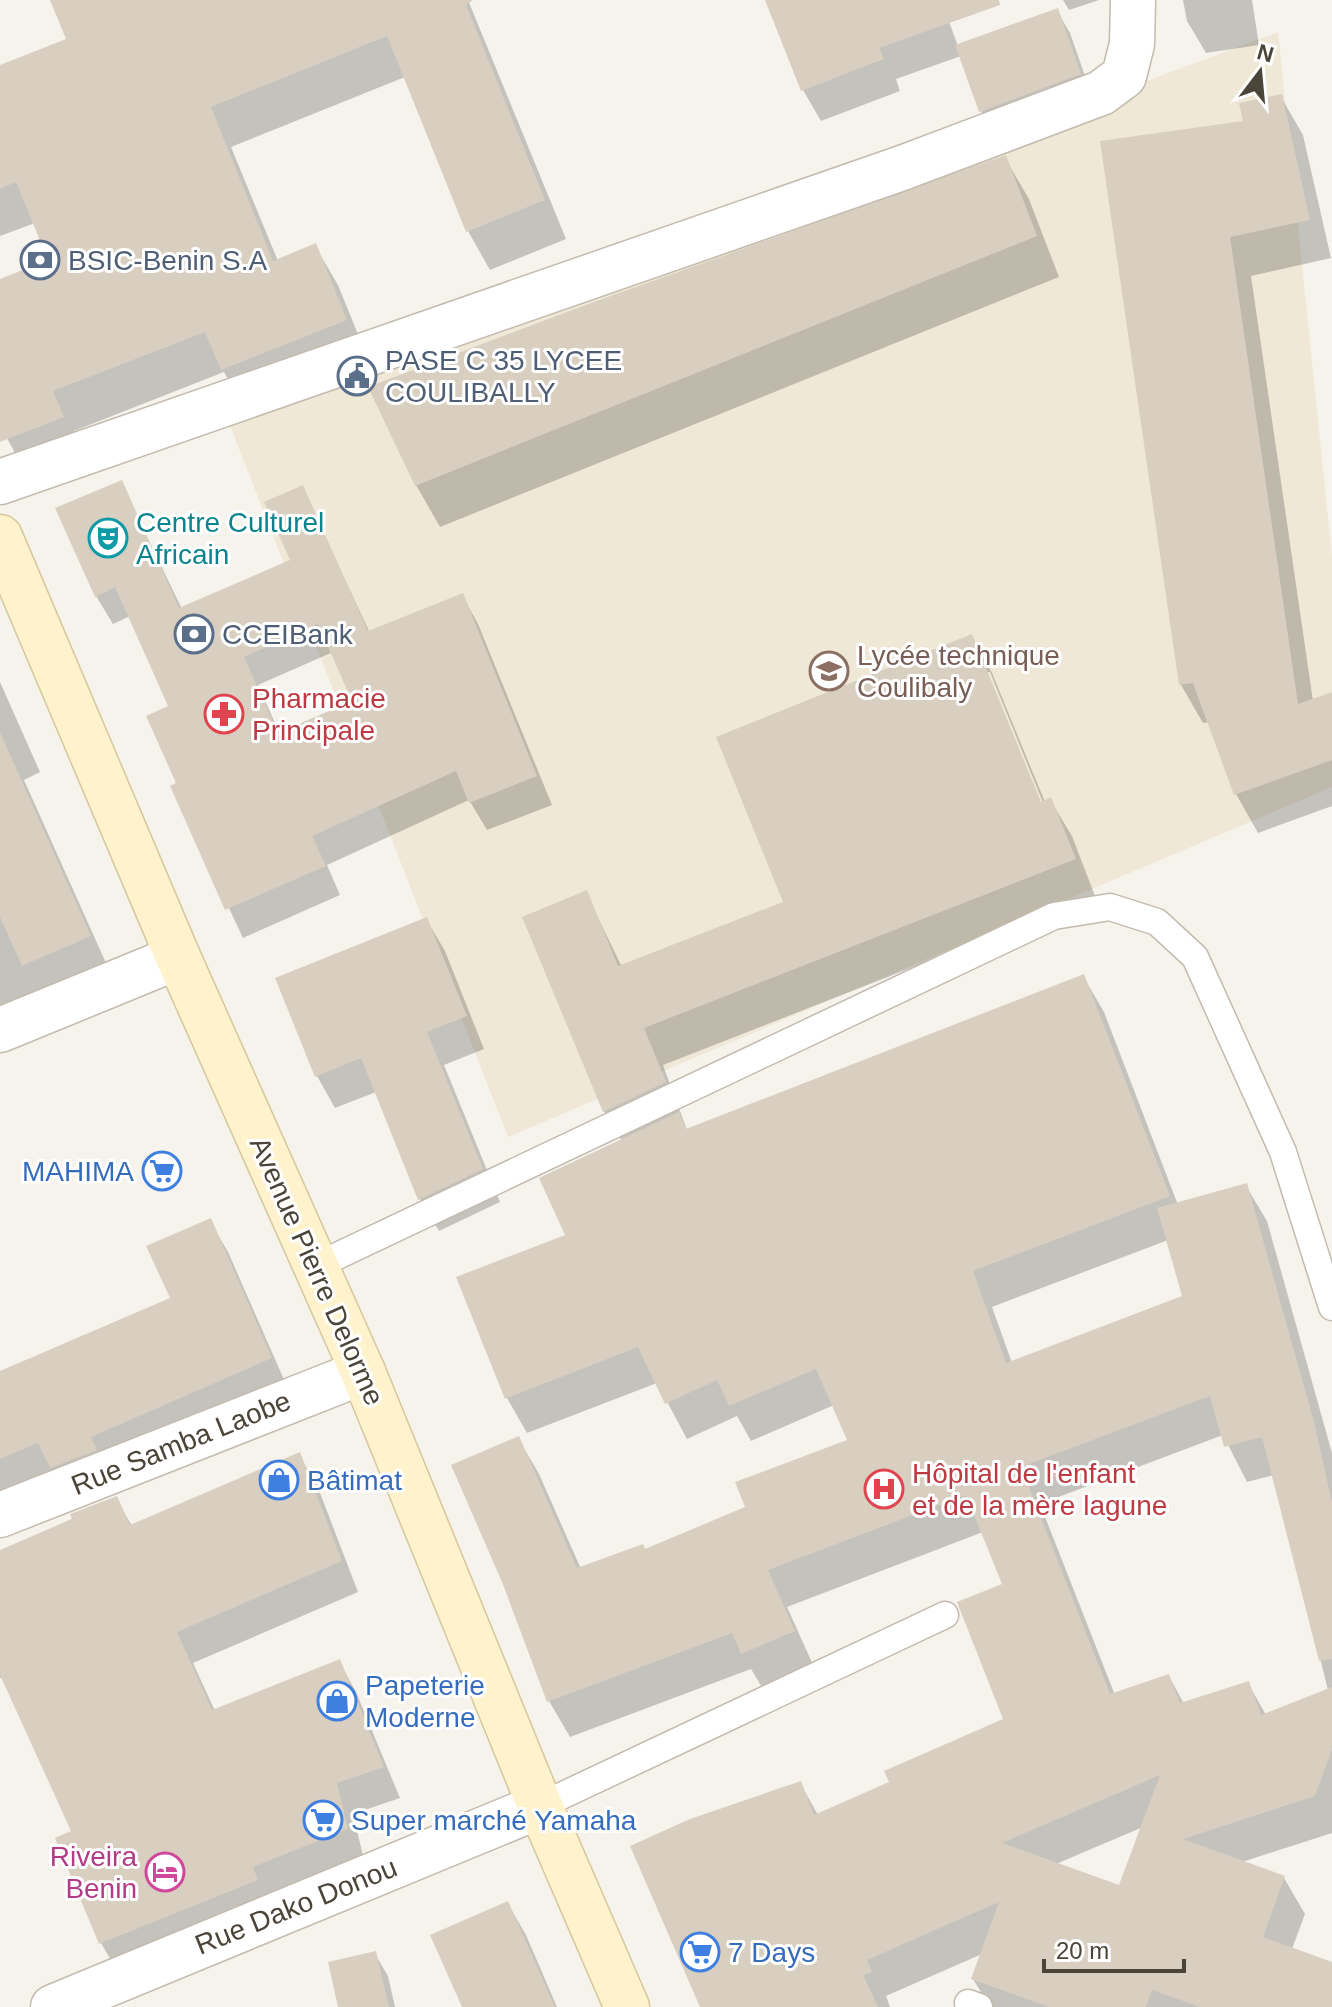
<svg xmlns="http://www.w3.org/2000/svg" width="1332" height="2007" viewBox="0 0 1332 2007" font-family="Helvetica,sans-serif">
<rect width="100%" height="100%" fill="#f6f3ec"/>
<!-- education -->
<path fill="#efe8d6" d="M1278,32l54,524v231l-824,350 -279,-714z"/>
<!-- shadow -->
<g fill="#0003" fill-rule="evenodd">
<path d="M63,0h405l98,239 -76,31 -22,-39 -63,-154 -174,70 47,114 37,-15 23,39 30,74 -123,49 -21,-36 -150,59 10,26 -55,22 -29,-54v-144l51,-20 -16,-38 -35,13v-169l69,-27z"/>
<path d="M767,0h174l17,46 99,-35 13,22 22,63 -98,37 -13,-22 -20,-55 -65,23 4,12 -79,30 -18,-31z"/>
<path d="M1063,0h36l-30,10z"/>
<path d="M1183,0h69l7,45 -53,8 -19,-32z"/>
<path d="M1281,97l22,38 28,123 -80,18 62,425 19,-7v112l-74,27 -22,-39 -26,-72 -7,1 -22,-38 -79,-543 143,-20z"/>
<path d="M1005,158l24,41 30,78 -619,250 -24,-42 -45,-97z"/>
<path d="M121,483l61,126 110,-48 10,-73 68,145 92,-38 16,29 74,181 -65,25 -18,-30 -142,65 13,30 -97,43 -71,-151 6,-3 -8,-77 -40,-91 -17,8 -17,-28zM333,652l22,50 -75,32 -22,-49z"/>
<path d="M971,637l21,36 53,129 5,-2 22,36 23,60 -432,169 24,65 396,-154 21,36 74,193 68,-19 21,35 65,232v380l-90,29 42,16 21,36 -13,35 40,15v43h-342l-17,-28 9,-25 -96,42 4,11h-188l98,-224 18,32 73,-31 115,-64 -1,-134 -22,-54 -196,75 27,60 -51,22 -12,-20 -181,68 -21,-36 -31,-263 21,36 42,95 64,-18 102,-43 102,-67 -15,-36 -83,36 -14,-25 -50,23 -30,-56 -130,50 -20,-35 61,-162 54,-95 -18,-30 -80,-193 62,-25 36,74 163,-64zM986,672h4l56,138 -4,2zM1168,1240l16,57 -172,66 -20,-56zM1223,1435l24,47 27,-7 54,215 -62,25 -18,-32 -64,21 -15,-28 -54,19 -75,-191zM1143,1827l-22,61 -65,-24z"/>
<path d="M0,682l40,90 -16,8 86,192 -110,62z"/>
<path d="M426,919l19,32 39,98 -40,16 56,137 -61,29 -19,-32 -44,-107 -41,16 -18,-32z"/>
<path d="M210,1221l18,31 61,139 -289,108v-126l172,-74z"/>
<path d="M299,1455l18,30 41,107 -165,71 22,48 124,-50 17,31 44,106 -47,16 11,46 -245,114 -18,-31 -27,-111 -70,-155 -4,1v-125l116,-55 16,28z"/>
<path d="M508,1904l18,31 31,72h-93z"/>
<path d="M375,1954l13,22 7,31h-55z"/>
</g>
<!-- building -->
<g fill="#d8cfc1" fill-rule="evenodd">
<path d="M50,0h423l-7,5 79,195 -79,32 -79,-196 -176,71 62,154 43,-18 31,77 -126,50 -16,-38 -152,59 11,26 -64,25v-163l48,-19 -32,-78 -16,7v-124l66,-26z"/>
<path d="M765,0h234l1,5 -121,43 5,11 -83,32z"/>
<path d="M1058,8l23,66 -102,38 -24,-67z"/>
<path d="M1282,94l28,126 -80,17 68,467 34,-12v68l-98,35 -41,-112 -14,2 -79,-544 143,-20 -4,-18z"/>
<path d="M1006,155l31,81 -622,250 -47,-99 223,-84z"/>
<path d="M122,480l57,128 111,-48 -26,-58 39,-17 65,146 95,-38 74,183 -68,27 -13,-32 -144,65 14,30 -101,44 -55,-124 6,-3 -30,-67 22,-10 -53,-119 -20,10 -40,-89zM318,624l34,77 -74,32 -34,-76z"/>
<path d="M972,634l69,168 10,-5 25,62 -432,169 22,54 -63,30 -81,-195 65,-27 31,76 165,-64 -67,-165z"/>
<path d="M0,732l91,204 -69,30 -22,-49z"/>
<path d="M427,917l40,99 -40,16 56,137 -65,31 -57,-142 -46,19 -40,-99z"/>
<path d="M1084,974l86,222 -197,75 33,92 176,-67 -25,-88 90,-25 67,239 18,80v157l-13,2 -57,-224 -38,10 -14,-51 -189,71 89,227 59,-20 11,29 69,-22 12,34 71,-28v62l-17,47 -132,43 102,37 -22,61 69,25v45h-132l-48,-17 -6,17h-97l-78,-28 28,-77 -132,58 5,12 -9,3 15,32h-178l-70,-161 60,-27 111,-38 13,34 75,-33 -5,-11 119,-52 -46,-117 45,-18 -36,-89 -198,75 27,61 -54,23 -9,-21 -185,69 -45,-120 -51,-117 68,-29 58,132 66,-24 2,5 100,-42 -10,-25 112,-42 -31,-71 -87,37 -12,-26 -52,24 -27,-57 -133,52 -49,-122 109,-42 -26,-57 140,-66 7,17zM1160,1775l-41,110 -117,-42z"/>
<path d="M211,1218l61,140 -181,79 6,13 -47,18 -12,-25 -38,16v-88l170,-73 -24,-52z"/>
<path d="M300,1452l42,109 -165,71 35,78 128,-51 44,108 -47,16 11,46 -95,38 5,13 -159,64 -44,-106 16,-7 -71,-156v-125l72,-31 -2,-5 47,-18 13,29z"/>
<path d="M508,1901l47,106h-93l-32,-72z"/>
<path d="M376,1951l13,56h-51l-10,-45z"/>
</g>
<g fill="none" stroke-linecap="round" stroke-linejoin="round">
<!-- service casing -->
<g stroke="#c2bbae" stroke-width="29">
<g id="service">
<path d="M314,1267l740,-351 56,-9 47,15 38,35 88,195 49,155"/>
<path d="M540,1806l405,-191"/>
<path d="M968,2003l11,4"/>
</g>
</g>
<!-- minor casing -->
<g stroke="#c2bbae" stroke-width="47">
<g id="minor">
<path d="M0,482l902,-314 199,-75 23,-17 8,-32 1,-44"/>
<path d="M0,1030l178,-73"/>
<path d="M0,1515l363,-143"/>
</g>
</g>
<!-- tertiary casing -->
<g stroke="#c2bbae" stroke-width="47">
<path id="tertiary" d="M53,2007l487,-201"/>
</g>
<!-- secondary casing -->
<g stroke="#d6c79b" stroke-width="47">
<path id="secondary" d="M0,537l178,420 185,415 177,434 87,201"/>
</g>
<!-- service -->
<use href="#service" stroke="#fff" stroke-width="26"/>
<!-- minor -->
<use href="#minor" stroke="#fff" stroke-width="44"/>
<!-- tertiary -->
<use href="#tertiary" stroke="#fff" stroke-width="44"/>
<!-- secondary -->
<use href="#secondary" stroke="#fff3cd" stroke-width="44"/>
</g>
<!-- icons -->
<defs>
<g id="bank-ring" transform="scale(2)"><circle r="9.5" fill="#fff" stroke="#5c6f8a" stroke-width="1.5"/><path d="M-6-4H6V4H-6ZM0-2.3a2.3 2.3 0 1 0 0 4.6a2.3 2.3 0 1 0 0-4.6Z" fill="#5c6f8a"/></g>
<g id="civic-ring" transform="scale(2)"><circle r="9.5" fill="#fff" stroke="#5c6f8a" stroke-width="1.5"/><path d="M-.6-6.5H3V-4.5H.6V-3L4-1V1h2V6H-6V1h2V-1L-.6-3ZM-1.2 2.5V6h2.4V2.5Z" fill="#5c6f8a"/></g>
<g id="theatre-ring" transform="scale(2)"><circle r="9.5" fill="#fff" stroke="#0f9aa8" stroke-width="1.5"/><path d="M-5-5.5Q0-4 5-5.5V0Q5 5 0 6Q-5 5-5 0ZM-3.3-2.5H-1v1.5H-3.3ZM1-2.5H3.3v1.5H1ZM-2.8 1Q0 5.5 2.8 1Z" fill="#0f9aa8"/></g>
<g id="school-ring" transform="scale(2)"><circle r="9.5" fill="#fff" stroke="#8d6e63" stroke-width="1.5"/><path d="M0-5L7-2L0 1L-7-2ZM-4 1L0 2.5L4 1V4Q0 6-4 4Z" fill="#8d6e63"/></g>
<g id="pharmacy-ring" transform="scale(2)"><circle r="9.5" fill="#fff" stroke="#e0444e" stroke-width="1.5"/><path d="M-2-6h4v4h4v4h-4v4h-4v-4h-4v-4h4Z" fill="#e0444e"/></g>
<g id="supermarket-ring" transform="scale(2)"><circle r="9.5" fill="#fff" stroke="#3f7fe0" stroke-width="1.5"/><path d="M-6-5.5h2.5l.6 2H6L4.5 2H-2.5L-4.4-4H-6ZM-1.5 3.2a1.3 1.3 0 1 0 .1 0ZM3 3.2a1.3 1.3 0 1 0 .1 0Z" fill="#3f7fe0"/></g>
<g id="shop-ring" transform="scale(2)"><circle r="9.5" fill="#fff" stroke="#3f7fe0" stroke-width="1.5"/><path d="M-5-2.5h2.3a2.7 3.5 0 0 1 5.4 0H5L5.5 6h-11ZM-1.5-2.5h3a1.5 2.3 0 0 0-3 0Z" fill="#3f7fe0"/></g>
<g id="hospital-ring" transform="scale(2)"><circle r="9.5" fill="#fff" stroke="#e0444e" stroke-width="1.5"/><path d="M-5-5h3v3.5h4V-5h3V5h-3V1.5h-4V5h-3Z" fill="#e0444e"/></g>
<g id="hotel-ring" transform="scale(2)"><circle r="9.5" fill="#fff" stroke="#d1479c" stroke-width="1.5"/><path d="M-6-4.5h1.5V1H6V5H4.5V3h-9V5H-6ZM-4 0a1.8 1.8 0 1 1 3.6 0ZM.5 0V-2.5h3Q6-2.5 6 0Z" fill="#d1479c"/></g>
</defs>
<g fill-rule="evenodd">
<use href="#bank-ring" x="40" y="260"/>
<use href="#civic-ring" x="357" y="376"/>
<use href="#theatre-ring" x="108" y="538"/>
<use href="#bank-ring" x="194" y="634"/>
<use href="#school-ring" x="829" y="671"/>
<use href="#pharmacy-ring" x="224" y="714"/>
<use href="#supermarket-ring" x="162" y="1171"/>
<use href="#shop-ring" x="279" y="1480"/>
<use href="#hospital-ring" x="884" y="1489"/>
<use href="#shop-ring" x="337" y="1701"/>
<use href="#supermarket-ring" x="323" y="1820"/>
<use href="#hotel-ring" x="165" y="1872"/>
<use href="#supermarket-ring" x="700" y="1952"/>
</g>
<g text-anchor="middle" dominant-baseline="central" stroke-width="6" stroke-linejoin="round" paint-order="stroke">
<!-- service labels -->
<g font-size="28" fill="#4e5e75" stroke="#fff" text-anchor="start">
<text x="68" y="260">BSIC-Benin S.A</text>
<text x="385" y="360">PASE C 35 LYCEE<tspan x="385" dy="32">COULIBALLY</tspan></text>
<text x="222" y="634">CCEIBank</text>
</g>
<!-- culture labels -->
<g font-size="28" fill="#0d838f" stroke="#fff" text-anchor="start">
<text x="136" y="522">Centre Culturel<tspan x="136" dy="32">Africain</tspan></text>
</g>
<!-- education labels -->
<g font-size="28" fill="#785e54" stroke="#fff" text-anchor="start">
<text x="857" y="655">Lycée technique<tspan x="857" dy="32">Coulibaly</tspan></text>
</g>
<!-- health labels -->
<g font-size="28" fill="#be3a42" stroke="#fff" text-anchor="start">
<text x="252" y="698">Pharmacie<tspan x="252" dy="32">Principale</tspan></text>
<text x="912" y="1473">Hôpital de l'enfant<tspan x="912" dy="32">et de la mère lagune</tspan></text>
</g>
<!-- shop labels -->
<g font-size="28" fill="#366cbe" stroke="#fff" text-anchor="start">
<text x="134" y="1171" text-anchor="end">MAHIMA</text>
<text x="307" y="1480">Bâtimat</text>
<text x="365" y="1685">Papeterie<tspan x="365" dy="32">Moderne</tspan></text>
<text x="351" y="1820">Super marché Yamaha</text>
<text x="728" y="1952">7 Days</text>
</g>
<!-- street labels -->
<g font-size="28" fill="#4b4439" stroke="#fff">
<text transform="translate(317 1271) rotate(66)">Avenue Pierre Delorme</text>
<text transform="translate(181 1443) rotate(-22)">Rue Samba Laobe</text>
<text transform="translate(296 1906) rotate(-22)">Rue Dako Donou</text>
</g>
<!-- hotel labels -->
<g font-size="28" fill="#b23c85" stroke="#fff" text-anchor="end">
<text x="137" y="1856">Riveira<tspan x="137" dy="32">Benin</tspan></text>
</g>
</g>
<!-- north arrow -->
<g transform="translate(1260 72) rotate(16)" stroke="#ffffff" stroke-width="6" paint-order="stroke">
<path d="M0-6L14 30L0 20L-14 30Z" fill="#4b4439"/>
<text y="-12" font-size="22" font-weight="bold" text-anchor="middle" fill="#4b4439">N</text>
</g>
<!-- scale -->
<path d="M1044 1959v12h140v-12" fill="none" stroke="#4b4439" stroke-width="4"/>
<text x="1056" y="1959" font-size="24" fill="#4b4439" stroke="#ffffff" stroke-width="6" paint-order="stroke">20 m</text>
</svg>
